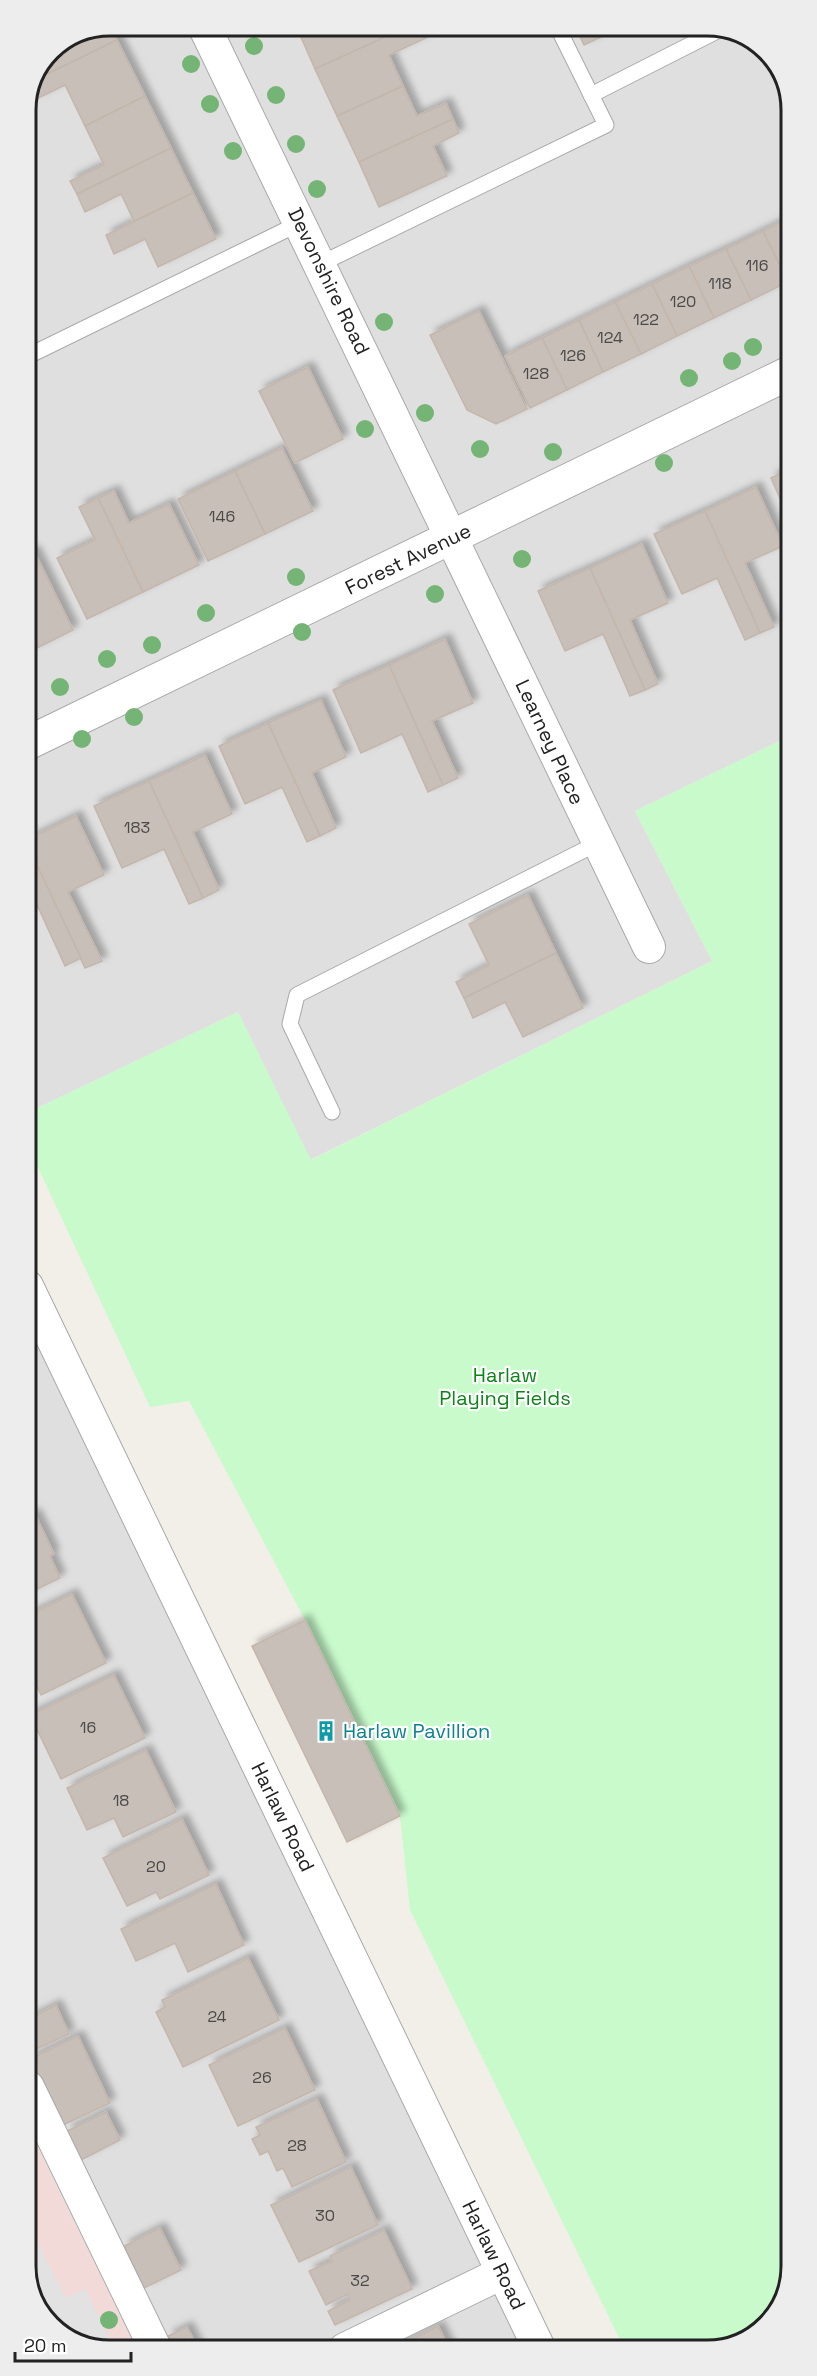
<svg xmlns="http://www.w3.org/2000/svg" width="817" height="2376" viewBox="0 0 817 2376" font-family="'Space Grotesk',sans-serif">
<defs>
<filter id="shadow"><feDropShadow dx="5.5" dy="-5.5" stdDeviation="3" flood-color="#0004"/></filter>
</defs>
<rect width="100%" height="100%" fill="#f2efe9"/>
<!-- residential -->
<g fill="#e0dfdf">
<path d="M111,26h601l50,20 27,43 1,647 -155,75 77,150 -402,199 -72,-148 -211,101 -1,-1008 25,-55z"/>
<path d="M27,1286l512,1062 -383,2 -128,-263z"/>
</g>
<!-- commercial -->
<path fill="#f2dad9" d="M28,2126l21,44 88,180h-32l-50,-20 -27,-43z"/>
<!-- park -->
<path fill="#c8facc" d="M790,736l1,1530 -17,52 -46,30h-104l-214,-438 -10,-94 -95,-196 -116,-219 -39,6 -123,-263v-31l211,-101 73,148 401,-199 -77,-150z"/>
<!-- parking -->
<path fill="#e2e2e2" d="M28,2223l37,75 20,-9 30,61h-10l-50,-20 -27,-43z"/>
<!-- building -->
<g fill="#c7bfb8" stroke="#c4b6ab" stroke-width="1.5" filter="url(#shadow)">
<path d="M110,26l7,14 -80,39 14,-29z"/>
<path d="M296,26h113l-94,43z"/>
<path d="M409,26h11l6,12 -37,17 14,31 -66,30 -22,-47z"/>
<path d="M575,26h49l-40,19z"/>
<path d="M117,40l28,56 -60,30 -20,-41 -31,15 -3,-7 6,-14z"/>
<path d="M403,86l14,30 29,-13 7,16 -94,43 -22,-46z"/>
<path d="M145,96l26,52 -94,46 -7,-13 34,-16 -19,-39z"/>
<path d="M453,119l6,14 -26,13 14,30 -68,31 -20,-45z"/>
<path d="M171,148l22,45 -59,28 -13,-27 -36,18 -8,-18z"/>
<path d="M193,193l23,46 -58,28 -13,-28 -31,15 -8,-19z"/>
<path d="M789,218v63l-1,1 -25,-51z"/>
<path d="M763,231l25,51 -37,18 -25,-51z"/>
<path d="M726,249l25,51 -37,18 -25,-52z"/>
<path d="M689,266l25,52 -37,18 -25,-52z"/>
<path d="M652,284l25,52 -36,18 -26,-52z"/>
<path d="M615,302l26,52 -38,18 -24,-52z"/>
<path d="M479,311l48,98 -31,15 -29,-14 -37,-75z"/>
<path d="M579,320l24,52 -36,18 -25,-52z"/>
<path d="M542,338l25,52 -37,18 -25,-52z"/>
<path d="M308,367l35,72 -48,24 -36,-72z"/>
<path d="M282,448l31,63 -48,23 -30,-63z"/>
<path d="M789,470v49l-18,-41z"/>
<path d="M235,471l30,63 -57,27 -30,-62z"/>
<path d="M756,487l27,59 -38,17 29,64 -14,6 -55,-122z"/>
<path d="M114,491l15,32 40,-19 30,61 -56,27 -45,-94z"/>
<path d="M98,498l45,94 -56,27 -30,-61 38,-18 -16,-33z"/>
<path d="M705,511l55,122 -15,7 -28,-62 -35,16 -28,-60z"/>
<path d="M642,544l26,59 -38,17 28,64 -13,6 -55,-122z"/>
<path d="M34,551l39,79 -42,21 -5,-10v-87z"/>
<path d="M590,568l55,122 -15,6 -27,-62 -38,17 -27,-60z"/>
<path d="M445,639l28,64 -41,18 26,57 -15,7 -54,-120z"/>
<path d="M389,665l54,120 -15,7 -26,-58 -41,19 -28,-63z"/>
<path d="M321,700l25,57 -34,16 24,55 -16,8 -52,-113z"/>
<path d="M268,723l52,113 -13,6 -25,-55 -37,17 -26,-58z"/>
<path d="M205,755l27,59 -39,18 26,58 -16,8 -54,-117z"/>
<path d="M149,781l54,117 -14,6 -25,-55 -42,19 -28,-62z"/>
<path d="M76,816l28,59 -36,17 34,69 -17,7 -58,-124v-4z"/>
<path d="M27,844l54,114 -16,8 -27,-59 -11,5z"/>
<path d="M528,895l28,58 -92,45 -8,-16 33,-17 -20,-41z"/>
<path d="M556,953l27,55 -60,29 -18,-35 -32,16 -9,-20z"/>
<path d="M35,1514l19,40 -4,2 10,22 -33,16v-77z"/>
<path d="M72,1594l34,69 -65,32 -13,-28 -1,-51z"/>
<path d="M305,1620l95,196 -53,26 -95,-196z"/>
<path d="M114,1675l31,63 -84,41 -31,-64z"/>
<path d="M146,1750l30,62 -53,25 -9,-19 -27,12 -20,-42z"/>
<path d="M182,1819l27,56 -49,24 -4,-7 -29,14 -24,-48z"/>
<path d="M216,1884l28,61 -56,27 -13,-29 -39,18 -15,-32z"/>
<path d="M248,1958l31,62 -96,47 -27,-55 9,-5 -3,-7z"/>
<path d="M56,2005l13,29 -37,17 -4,-9v-23z"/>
<path d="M285,2028l30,62 -77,36 -29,-61z"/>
<path d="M78,2036l32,67 -47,22 -33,-66z"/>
<path d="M317,2099l29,63 -54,25 -9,-19 -6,3 -9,-20 -8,4 -8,-16 8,-4 -4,-8z"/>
<path d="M106,2112l14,28 -39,20 -14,-29z"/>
<path d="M351,2167l27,58 -79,37 -28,-57z"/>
<path d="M160,2228l21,42 -37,18 -20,-42z"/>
<path d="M384,2230l28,59 -77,36 -7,-14 22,-11 -2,-6 -22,11 -17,-34 23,-10 -2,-5z"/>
<path d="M438,2326l12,23h-57z"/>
<path d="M187,2327l12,23h-24l-7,-14z"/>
</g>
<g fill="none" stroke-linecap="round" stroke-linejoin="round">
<!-- service casing -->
<g stroke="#a9a9a9" stroke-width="17">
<g id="service">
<path d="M591,95l130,-66"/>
<path d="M320,264l286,-139 -49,-99"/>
<path d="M26,357l274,-134"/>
<path d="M332,1112l-42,-88 7,-29 301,-152"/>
</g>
</g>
<!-- minor casing -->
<g stroke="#a9a9a9" stroke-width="34">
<g id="minor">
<path d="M204,26l445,921"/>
<path d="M27,1286l512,1062"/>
<path d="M28,2087l128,263"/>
<path d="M345,2349l157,-76"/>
</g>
</g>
<!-- tertiary casing -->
<g stroke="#a9a9a9" stroke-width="35">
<path id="tertiary" d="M26,744l763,-371"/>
</g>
<!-- service -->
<use href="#service" stroke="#fff" stroke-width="15"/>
<!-- minor -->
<use href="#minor" stroke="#fff" stroke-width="32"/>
<!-- tertiary -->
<use href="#tertiary" stroke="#fff" stroke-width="33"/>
</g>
<!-- trees -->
<g fill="#74b475">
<circle cx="254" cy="46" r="9"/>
<circle cx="191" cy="64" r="9"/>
<circle cx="276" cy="95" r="9"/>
<circle cx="210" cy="104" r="9"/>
<circle cx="296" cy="144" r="9"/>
<circle cx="233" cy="151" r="9"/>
<circle cx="317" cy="189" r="9"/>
<circle cx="384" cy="322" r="9"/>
<circle cx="753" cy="347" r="9"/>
<circle cx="732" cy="361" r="9"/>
<circle cx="689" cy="378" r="9"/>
<circle cx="425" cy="413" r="9"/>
<circle cx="365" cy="429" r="9"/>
<circle cx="480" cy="449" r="9"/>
<circle cx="553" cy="452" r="9"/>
<circle cx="664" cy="463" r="9"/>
<circle cx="522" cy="559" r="9"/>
<circle cx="296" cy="577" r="9"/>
<circle cx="435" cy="594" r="9"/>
<circle cx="206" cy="613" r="9"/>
<circle cx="302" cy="632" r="9"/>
<circle cx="152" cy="645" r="9"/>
<circle cx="107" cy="659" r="9"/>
<circle cx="60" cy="687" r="9"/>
<circle cx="134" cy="717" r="9"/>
<circle cx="82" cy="739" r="9"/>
<circle cx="109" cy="2320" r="9"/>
</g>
<!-- icons -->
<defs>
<g id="building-bare" transform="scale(1.62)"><path d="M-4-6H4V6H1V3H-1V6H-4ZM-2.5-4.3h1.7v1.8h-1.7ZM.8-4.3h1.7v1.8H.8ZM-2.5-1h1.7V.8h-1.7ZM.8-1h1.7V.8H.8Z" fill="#0f9aa8" stroke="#fff" stroke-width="2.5" paint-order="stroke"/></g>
</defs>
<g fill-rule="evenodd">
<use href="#building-bare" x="326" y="1731"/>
</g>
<g text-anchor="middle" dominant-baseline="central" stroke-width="4.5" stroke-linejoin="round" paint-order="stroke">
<!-- number labels -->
<g font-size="16" fill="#4b4948">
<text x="757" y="265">116</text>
<text x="720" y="283">118</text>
<text x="683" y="301">120</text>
<text x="646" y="319">122</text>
<text x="610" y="337">124</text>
<text x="573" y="355">126</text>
<text x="536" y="373">128</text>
<text x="222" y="516">146</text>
<text x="137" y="827">183</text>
<text x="88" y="1727">16</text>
<text x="121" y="1800">18</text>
<text x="156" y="1866">20</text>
<text x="217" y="2016">24</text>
<text x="262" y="2077">26</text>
<text x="297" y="2145">28</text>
<text x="325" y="2215">30</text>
<text x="360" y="2280">32</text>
</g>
<!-- street labels -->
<g font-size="20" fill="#222" stroke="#fff">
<text transform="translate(329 281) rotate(64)">Devonshire Road</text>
<text transform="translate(408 559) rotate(-26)">Forest Avenue</text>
<text transform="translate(550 742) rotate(65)">Learney Place</text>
<text transform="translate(283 1817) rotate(64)">Harlaw Road</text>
<text transform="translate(494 2255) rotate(64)">Harlaw Road</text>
</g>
<!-- park labels -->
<g font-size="20" fill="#0c8416" stroke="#fff">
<text x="505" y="1375">Harlaw<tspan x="505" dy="23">Playing Fields</tspan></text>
</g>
<!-- culture labels -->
<g font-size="20" fill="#0d838f" stroke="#fff" text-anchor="start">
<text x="343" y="1731">Harlaw Pavillion</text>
</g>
</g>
<!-- crop -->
<path d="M0 0H817V2376H0ZM110 36H707A74 74 0 0 1 781 110V2266A74 74 0 0 1 707 2340H110A74 74 0 0 1 36 2266V110A74 74 0 0 1 110 36Z" fill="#ededed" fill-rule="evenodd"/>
<path fill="none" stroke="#222" stroke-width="3" d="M110 36H707A74 74 0 0 1 781 110V2266A74 74 0 0 1 707 2340H110A74 74 0 0 1 36 2266V110A74 74 0 0 1 110 36Z"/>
<!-- scale -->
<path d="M15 2352v9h116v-9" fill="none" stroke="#222222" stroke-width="3"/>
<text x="24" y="2352" font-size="18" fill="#222222" stroke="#ffffff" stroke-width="4.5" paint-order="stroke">20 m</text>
</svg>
